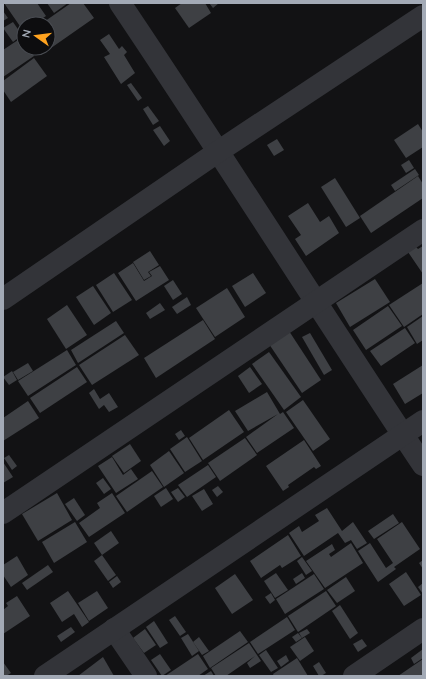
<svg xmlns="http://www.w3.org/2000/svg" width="426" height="679" viewBox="0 0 426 679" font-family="Quicksand,sans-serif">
<rect width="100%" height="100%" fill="#121214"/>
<!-- building -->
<g fill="#3e4044">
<path d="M4,3h33l9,13 -12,8h-10v8z"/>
<path d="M47,3h21l-14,10z"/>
<path d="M71,3h12l11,15 -53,37 -5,-7h12v-24h-7z"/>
<path d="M182,3h23l6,10 -22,15 -14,-20z"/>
<path d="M209,3h10l-6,5z"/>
<path d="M3,11l5,7 -5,3z"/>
<path d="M13,22l9,13 -9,7 -10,-14z"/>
<path d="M109,34l10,15 3,-3 5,6 -3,3 11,18 -14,11 -17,-27 6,-3 -10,-14z"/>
<path d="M21,38l3,3v7h5l5,8 -31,21v-27z"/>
<path d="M34,58l13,18 -36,26 -8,-12v-9z"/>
<path d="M131,83l11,15 -4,3 -11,-16z"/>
<path d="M148,106l11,15 -6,4 -10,-16z"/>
<path d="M418,124l5,8v15l-17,11 -12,-18z"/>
<path d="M160,126l10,15 -6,5 -11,-16z"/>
<path d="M277,139l7,11 -10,6 -7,-11z"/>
<path d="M409,160l5,8 -8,5 -5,-8z"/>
<path d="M415,169l4,6 -24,16 -4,-6z"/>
<path d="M418,176l5,8v14l-52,35 -11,-17z"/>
<path d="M335,178l25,40 -14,9 -25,-40z"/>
<path d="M308,203l12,19 9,-6 10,17 -33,23 -11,-17 6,-4 -13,-19z"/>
<path d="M423,246v28l-15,-22 8,-5 2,2z"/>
<path d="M150,251l9,14 -11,7 3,4 -7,4 -11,-18z"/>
<path d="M133,263l11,18 8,-5 -3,-4 11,-6 9,14 -33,21 -18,-28z"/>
<path d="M114,273l18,27 -19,12 -17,-27z"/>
<path d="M253,273l13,20 -21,14 -13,-21z"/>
<path d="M375,279l15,23 -40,25 -14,-24z"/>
<path d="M173,280l9,14 -9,6 -9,-14z"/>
<path d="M423,283v31l-19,13 -15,-22z"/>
<path d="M93,286l18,27 -17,12 -18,-28z"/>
<path d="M227,288l18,29 -30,20 -19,-29z"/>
<path d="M187,297l4,8 -14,9 -5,-7z"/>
<path d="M160,303l5,7 -15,9 -4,-6z"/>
<path d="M67,305l20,30 -21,14 -19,-30z"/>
<path d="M388,306l14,20 -36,24 -13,-20z"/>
<path d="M423,316v24l-6,4 -10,-17z"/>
<path d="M203,320l12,19 -59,39 -12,-20z"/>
<path d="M116,321l8,12 -46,30 -7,-13z"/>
<path d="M405,328l10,15 -34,23 -11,-15z"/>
<path d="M289,331l32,49 -19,13 -33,-49z"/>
<path d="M310,333l22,37 -8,5 -22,-38z"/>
<path d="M125,335l14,20 -47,30 -13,-20z"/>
<path d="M67,350l9,15 -48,31 -10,-15z"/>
<path d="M269,352l32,45 -17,13 -32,-46z"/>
<path d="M28,363l5,8 -15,9 -5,-8z"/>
<path d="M423,365v28l-18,11 -12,-20z"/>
<path d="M77,367l10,15 -47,31 -10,-15z"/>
<path d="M250,367l12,17 -13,9 -11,-17z"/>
<path d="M12,371l5,9 -8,5 -6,-8z"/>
<path d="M94,389l6,10 9,-6 9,14 -9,5 -5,-7 -5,4 -10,-16z"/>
<path d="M267,392l13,22 3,-2 11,16 -37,25 -11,-16 32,-23 -30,17 -13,-20z"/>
<path d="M303,400l27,39 -17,12 -27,-39z"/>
<path d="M28,401l11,17 -36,23v-23z"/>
<path d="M229,410l15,22 -41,28 -14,-22z"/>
<path d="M181,430l4,6 -6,4 -4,-6z"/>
<path d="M187,437l15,24 -17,11 -15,-23z"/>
<path d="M245,438l12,17 -37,26 -12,-18z"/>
<path d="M304,440l17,26 -5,3 -2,-2 -26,18 1,2 -6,4 -17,-25z"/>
<path d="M130,444l11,17 -17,12 -12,-17z"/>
<path d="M169,451l15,22 -20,14 -14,-22z"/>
<path d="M9,455l8,11 -5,4 -8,-12z"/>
<path d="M112,457l11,18 8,-6 7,10 -22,14 -18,-27z"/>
<path d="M3,462l10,15 -10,6z"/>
<path d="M208,465l8,12 -29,20 -9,-12z"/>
<path d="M152,471l11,16 -36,25 -11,-16z"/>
<path d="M103,478l8,11 -7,5 -8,-11z"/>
<path d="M218,486l5,6 -6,5 -5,-7z"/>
<path d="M166,488l7,11 -12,8 -7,-11z"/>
<path d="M178,488l7,9 -7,5 -7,-10z"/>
<path d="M204,489l9,15 -11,7 -10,-15z"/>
<path d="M57,493l15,27 -34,21 -16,-27z"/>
<path d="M112,493l13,20 -36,24 -10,-14 21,-15 -3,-5z"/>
<path d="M74,498l11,17 -8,6 -12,-17z"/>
<path d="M327,508l15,23 11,-9 14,21 -10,6 -6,-9 -6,3 -7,-10 -34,23 -15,-23 10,-7 3,6 17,-11 -4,-6z"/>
<path d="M393,514l6,9 -25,16 -6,-8z"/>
<path d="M75,522l12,20 -33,21 -12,-21z"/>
<path d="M402,522l18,27 -26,18 2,2 -18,13 -20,-31 12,-8 16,25 7,-5 -16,-24z"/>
<path d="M111,531l8,12 -17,12 -8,-12z"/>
<path d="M288,535l13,21 -19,12 -2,-3 -19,13 -11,-17z"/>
<path d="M351,543l12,20 -38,25 -19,-27 26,-17 3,6 -6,4 2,3z"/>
<path d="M102,555l14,20 -8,6 -14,-20z"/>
<path d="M17,556l11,19 -17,12 -8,-12v-10z"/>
<path d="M302,557l10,14 -6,4 -9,-14z"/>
<path d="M423,560v9l-4,-6z"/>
<path d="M48,565l5,7 -26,18 -5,-7z"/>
<path d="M406,572l15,23 -17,11 -15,-22z"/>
<path d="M276,573l12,17 -13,8 -11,-17z"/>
<path d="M302,573l3,5 -9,6 -3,-5z"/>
<path d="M235,574l18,26 -21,14 -17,-26z"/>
<path d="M314,574l10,15 -39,25 -9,-15z"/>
<path d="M117,576l4,6 -8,6 -4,-6z"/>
<path d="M346,577l9,14 -18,12 -10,-13z"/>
<path d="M423,583v11l-5,-7z"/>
<path d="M68,591l21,31 -7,5 -8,-13 -12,8 -12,-19z"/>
<path d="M97,591l11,17 -19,13 -11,-18z"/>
<path d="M326,591l10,15 -38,26 -10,-16z"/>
<path d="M271,593l4,7 -5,4 -5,-7z"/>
<path d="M17,596l13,20 -27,18v-24l5,-4 -2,-3z"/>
<path d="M340,605l18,28 -8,6 -18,-28z"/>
<path d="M175,616l11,16 -6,4 -11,-16z"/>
<path d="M287,617l8,13 -37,24 -8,-12z"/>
<path d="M154,621l14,22 -8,5 -14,-21z"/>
<path d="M71,627l4,5 -14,10 -4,-6z"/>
<path d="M145,629l11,16 -12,8 -11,-15z"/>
<path d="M307,629l3,4 -8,5 -3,-5z"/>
<path d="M240,631l8,11 -38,26 -7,-12z"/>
<path d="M298,633l4,5 -6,4 -4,-5z"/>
<path d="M188,634l11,17 -7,5 -11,-18z"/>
<path d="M199,637l10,14 -7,4 -9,-13z"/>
<path d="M305,637l9,14 -14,10 -10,-14z"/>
<path d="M362,639l5,7 -9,6 -5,-8z"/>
<path d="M249,643l12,18 -11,7 -3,-5 8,-7 -29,20h-10l-5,-8z"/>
<path d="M423,649v9l-9,6 -3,-6z"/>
<path d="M266,650l12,18 -7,4 -12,-17z"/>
<path d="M160,654l11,16 -9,6 -11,-16z"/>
<path d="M198,654l10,15 -10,7h-33z"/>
<path d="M286,655l3,6 -8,6 -4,-6z"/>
<path d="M103,657l11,19h-36z"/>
<path d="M297,658l11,18h-34l-1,-2z"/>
<path d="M423,659v17h-25z"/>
<path d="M3,662l8,11 -5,3h-3z"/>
<path d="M319,662l7,11 -5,3h-2l-6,-10z"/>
<path d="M211,671l3,5h-11z"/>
</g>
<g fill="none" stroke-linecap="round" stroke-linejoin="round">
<!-- minor -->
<g stroke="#333439" stroke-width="22">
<path d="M120,3c103,153 201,309 303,462"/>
<path d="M3,299l216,-148 204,-135"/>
<path d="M3,513l420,-283"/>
<path d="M114,629l32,47"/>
<path d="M45,676l378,-255"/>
<path d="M354,676l69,-47"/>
</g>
</g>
<!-- border -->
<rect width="426" height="679" fill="none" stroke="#a3aab6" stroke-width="8"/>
<!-- north arrow -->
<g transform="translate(36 36) rotate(284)"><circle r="19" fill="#0d0d0f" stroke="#494c52"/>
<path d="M0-3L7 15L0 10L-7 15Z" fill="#ffa31f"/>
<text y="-6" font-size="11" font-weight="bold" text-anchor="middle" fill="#a3aab6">N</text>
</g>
</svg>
